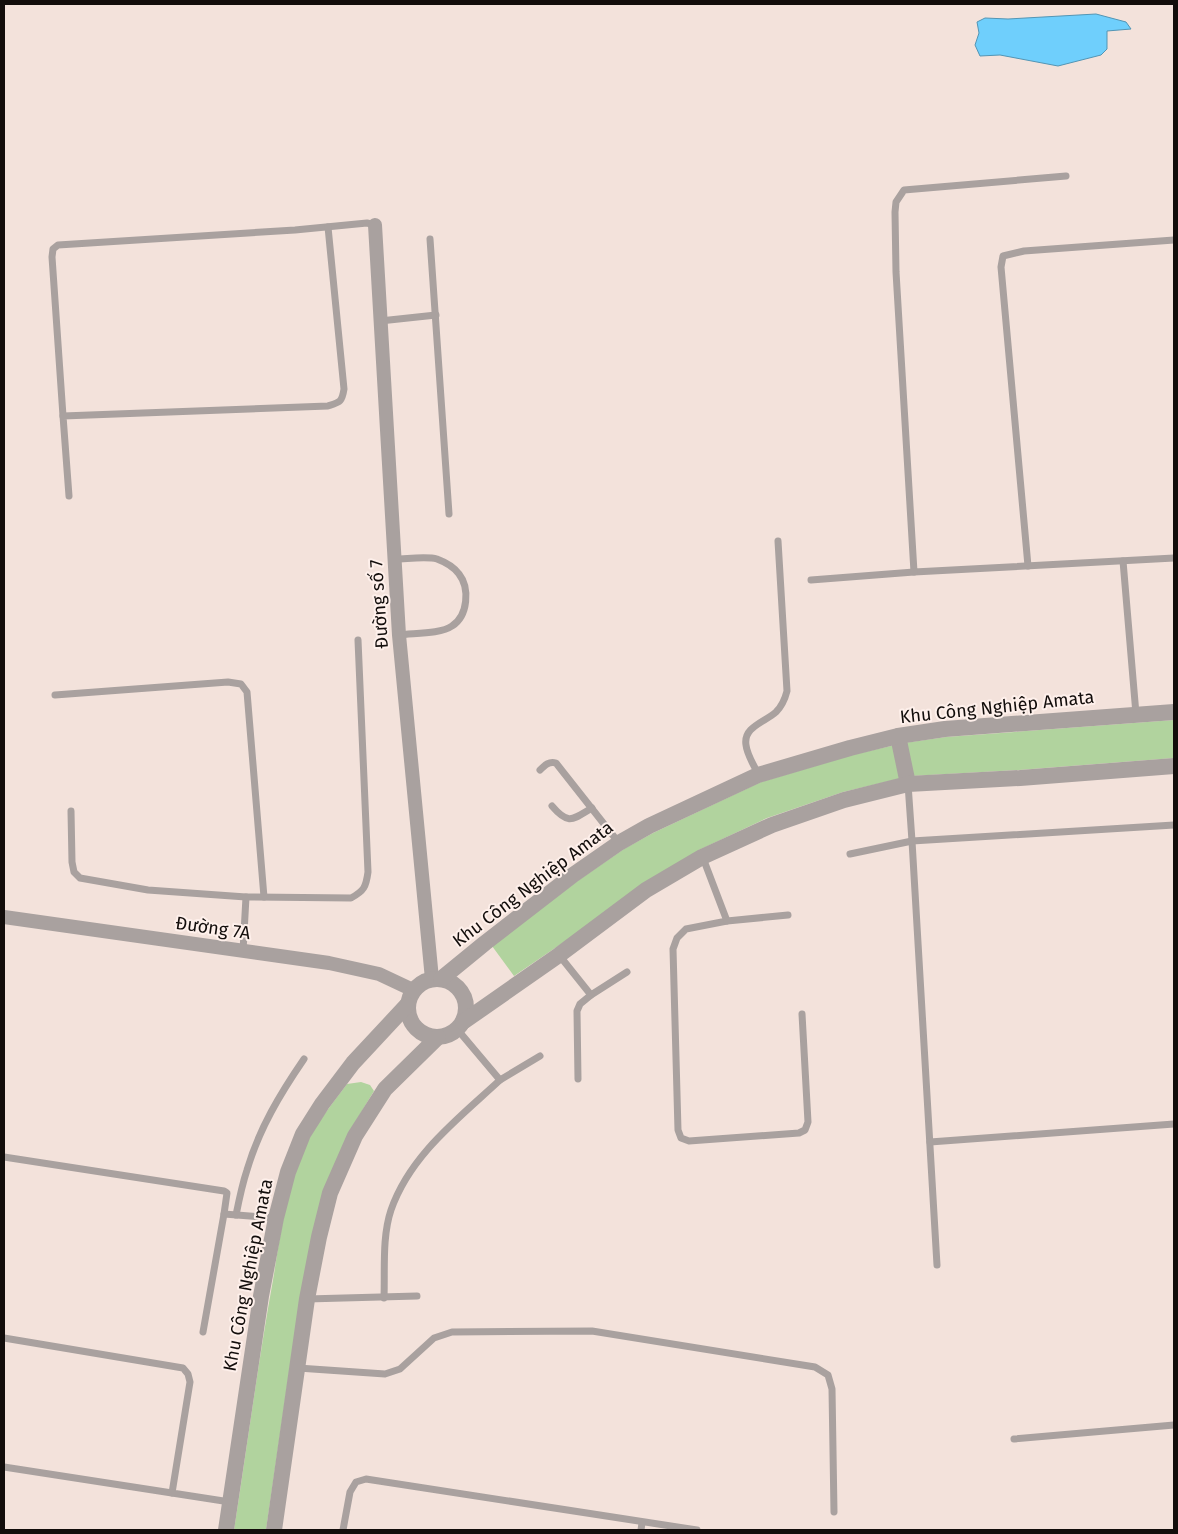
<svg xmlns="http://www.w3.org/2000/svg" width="1178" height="1534" viewBox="0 0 1178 1534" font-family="'Fira Sans',sans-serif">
<rect width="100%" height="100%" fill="#f3e2db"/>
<!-- green -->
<g fill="#b1d39e">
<path d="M1174,720v38l-155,12 -108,6 -7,-33 42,-6z"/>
<path d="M895,745l7,33 -59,14 -76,26 -68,32 -185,126 -22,-30 84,-64 48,-33 29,-16 108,-51 91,-27z"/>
<path d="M361,1082l9,3 4,6 -26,43 -58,232 -24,164h-32c13,-83 24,-167 39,-250 8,-48 14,-99 37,-143 10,-18 24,-36 37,-53z"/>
</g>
<!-- water -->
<path fill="#6fcffc" stroke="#5395b4" d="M1096,14l30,8 5,7 -24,2v18l-6,6 -43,11 -58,-11 -20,1 -5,-11 4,-12 -2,-11 8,-4 23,1z"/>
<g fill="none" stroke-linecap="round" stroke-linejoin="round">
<!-- service -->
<g stroke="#a9a19f" stroke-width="7">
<path d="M1066,176l-162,14 -8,12 -1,10 1,60 18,300 260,-14"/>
<path d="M430,239l19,275"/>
<path d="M380,321l56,-6"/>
<path d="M63,416l-11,-159 1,-8 5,-4 237,-15 72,-7 8,2"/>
<path d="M69,496l-6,-80 265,-10c12,-4 14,-4 16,-17l-16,-162"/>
<path d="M395,559c11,0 32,-3 42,0 8,3 17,8 22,15 11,14 9,42 -7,52 -11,8 -39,7 -53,9"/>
<path d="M1123,561l13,153"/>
<path d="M1028,566l-27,-299 2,-11 21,-5 150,-11"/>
<path d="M811,580l103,-8"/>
<path d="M55,695l173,-13 13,2 6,8 17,205"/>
<path d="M540,770c5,-5 9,-9 16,-7l63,80"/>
<path d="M758,774c-4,-9 -11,-19 -12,-29 -3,-18 19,-23 30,-33 6,-6 9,-13 11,-21l-9,-150"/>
<path d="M908,784l4,57 25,424"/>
<path d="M552,806c17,20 21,13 40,2"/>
<path d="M71,811l1,51 2,10 6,6 68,12 98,7"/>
<path d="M850,854l62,-13 262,-16"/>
<path d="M703,858l24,63 -41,8 -9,9 -4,11 5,181 3,8 8,3 110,-8 6,-3 3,-8 -6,-108"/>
<path d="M727,921l61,-6"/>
<path d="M243,951l3,-54 105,1c13,-7 15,-11 17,-26l-10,-232"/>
<path d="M559,955l32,40 36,-23"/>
<path d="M578,1079l-1,-68 3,-7 11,-9"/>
<path d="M500,1080l40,-24"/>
<path d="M930,1142l244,-18"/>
<path d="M4,1157l220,34 3,2 -3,21"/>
<path d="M236,1215c3,-15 6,-30 11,-45 12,-41 33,-76 57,-111"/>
<path d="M384,1298c1,-29 -2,-61 7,-88 19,-55 68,-92 109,-130l-43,-51"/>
<path d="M307,1299l110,-3"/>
<path d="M203,1332l21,-118 51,4"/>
<path d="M4,1338l179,30 5,6 2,8 -18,111 58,9"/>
<path d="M298,1368l87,6 15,-5 34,-31 18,-6 140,-1 223,36 13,8 4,14 2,123"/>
<path d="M1014,1439l160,-14"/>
<path d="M4,1467l168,26"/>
<path d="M343,1530l7,-38 6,-10 10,-3 331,51"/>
<path d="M641,1530l1,-7"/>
</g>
<!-- minor -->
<g stroke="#a9a19f" stroke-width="14">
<path d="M375,225l24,410 33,344"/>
<path d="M4,917l325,46 50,11 34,16"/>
</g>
<!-- tertiary -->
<g stroke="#a9a19f" stroke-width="16">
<path d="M898,736l10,48"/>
<circle cx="437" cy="1008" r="29"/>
<path d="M441,979l44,-36 88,-68 46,-32 30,-17 109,-51 92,-27 48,-12 47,-7 229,-17"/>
<path d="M463,1022l96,-67 87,-65 56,-33 70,-32 72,-25 64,-16 112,-6 154,-12"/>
<path d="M226,1530l35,-234 15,-78 12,-46 15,-38 19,-30 31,-41 54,-58"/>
<path d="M274,1530l33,-231 12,-62 11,-44 25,-57 30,-47 53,-52"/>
</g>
</g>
<g text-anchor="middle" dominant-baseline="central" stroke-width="4" stroke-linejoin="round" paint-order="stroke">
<!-- street labels -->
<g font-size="18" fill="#120d0b" stroke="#fef0eb">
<text transform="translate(379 604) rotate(-94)">Đường số 7</text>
<text transform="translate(997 707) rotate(-6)">Khu Công Nghiệp Amata</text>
<text transform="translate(533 884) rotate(-37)">Khu Công Nghiệp Amata</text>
<text transform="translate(213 928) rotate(8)">Đường 7A</text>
<text transform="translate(248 1275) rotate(-79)">Khu Công Nghiệp Amata</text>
</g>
</g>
<!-- border -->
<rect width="1178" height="1534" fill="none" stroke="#120d0b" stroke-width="10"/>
</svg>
